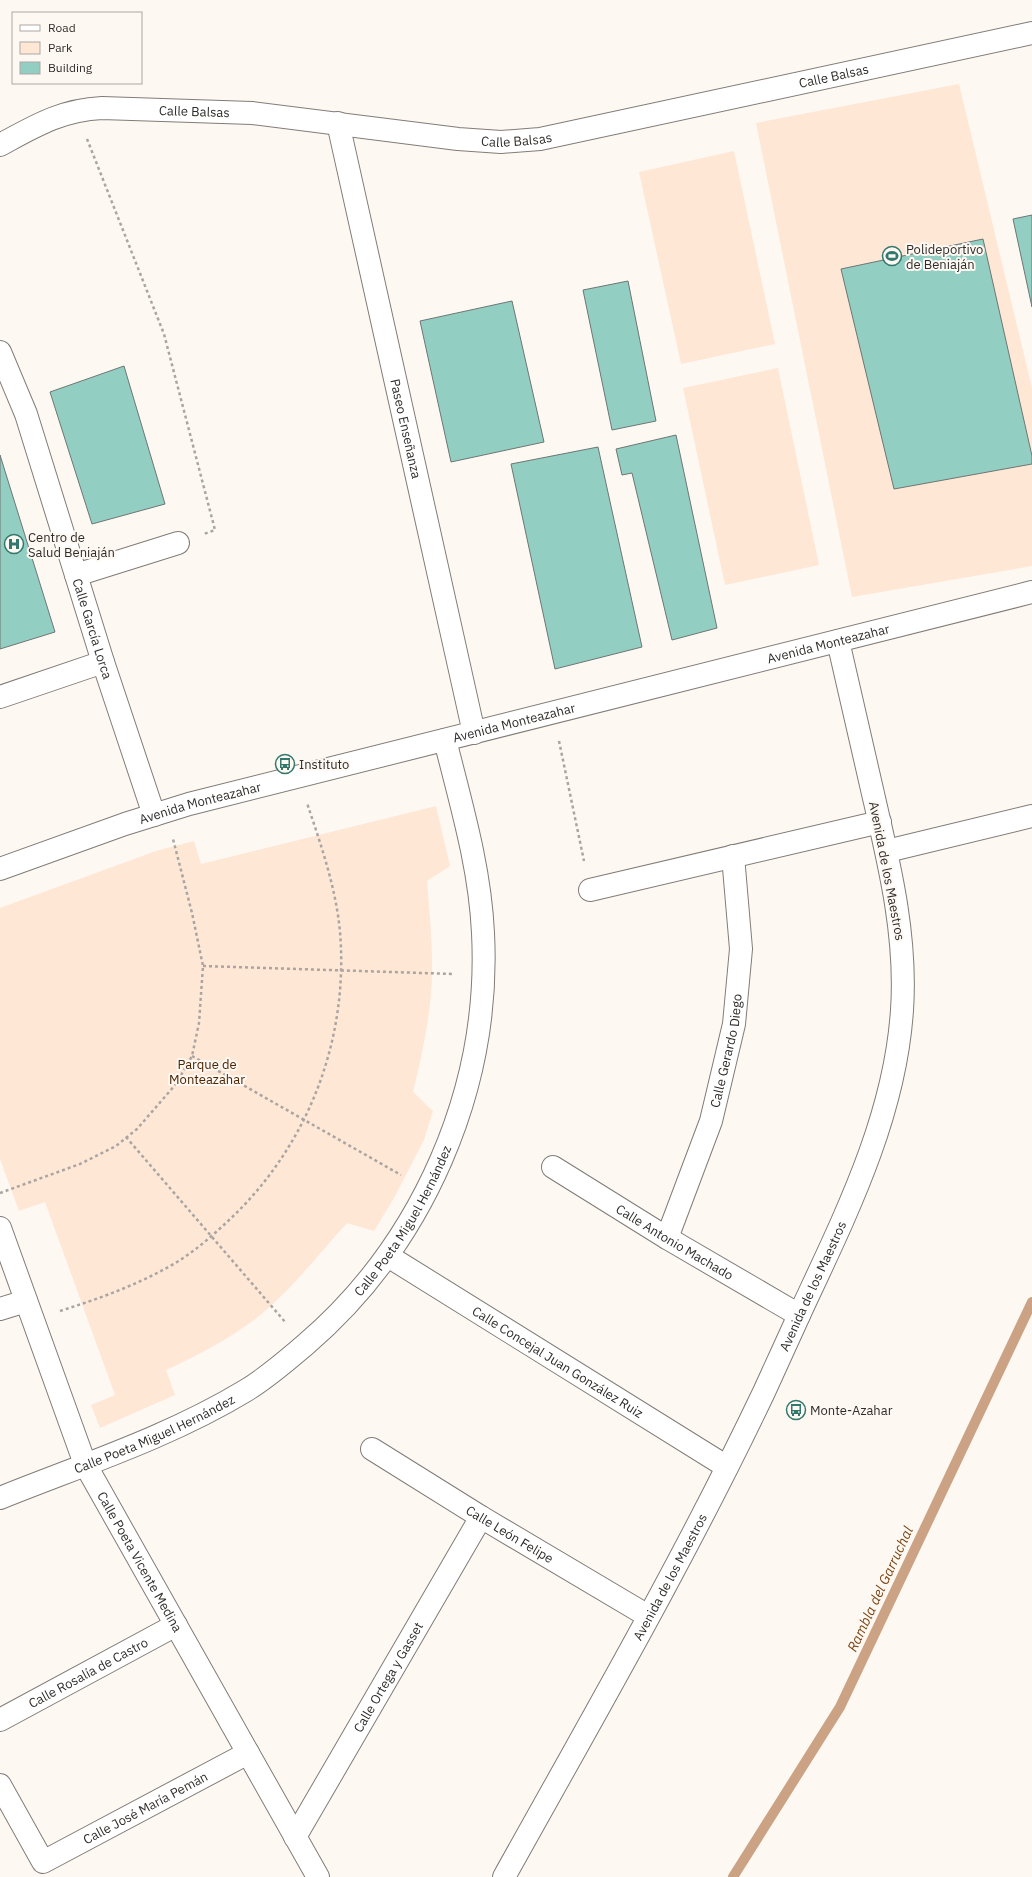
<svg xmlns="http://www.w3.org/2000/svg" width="1032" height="1877" viewBox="0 0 1032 1877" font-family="'IBM Plex Sans',sans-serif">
<rect width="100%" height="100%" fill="#fef8f3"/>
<!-- green -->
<g fill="#fee7d5">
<path d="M959,84l73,304v178l-180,31 -96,-474z"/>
<path d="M734,151l41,193 -94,20 -42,-192z"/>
<path d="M778,368l41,197 -94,20 -42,-197z"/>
<path d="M436,806l14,60 -23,15c3,38 7,75 4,113 -3,33 -10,65 -18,98l20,19 -9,29 -30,58 -20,33 -27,-8c-30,33 -58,70 -93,97 -27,20 -57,36 -88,50l9,25 -75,33 -9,-23 24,-10 -70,-193 -26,9 -19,-52v-251l156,-57 38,-10 7,23z"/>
</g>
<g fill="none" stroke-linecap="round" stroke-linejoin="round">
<!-- stream -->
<path stroke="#cba283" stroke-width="10" d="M733,1877l107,-170 192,-405"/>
</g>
<!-- building -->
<g fill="#92cec2" stroke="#6e7674">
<path d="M1032,215v92l-19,-88z"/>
<path d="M983,239l49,217v8l-138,25 -53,-220z"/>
<path d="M628,281l28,140 -44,9 -29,-140z"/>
<path d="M512,301l32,141 -93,20 -31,-141z"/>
<path d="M124,366l41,138 -73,20 -42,-132z"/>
<path d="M676,435l41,193 -45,12 -40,-167 -10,2 -6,-26z"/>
<path d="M598,447l44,200 -87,22 -44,-205z"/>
<path d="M0,455l55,177 -55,17z"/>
</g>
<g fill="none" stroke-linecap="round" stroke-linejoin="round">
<!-- minor casing -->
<g stroke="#827c78" stroke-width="24">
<g id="minor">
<path id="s1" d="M338,123l136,610"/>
<path id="s2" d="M0,145c35,-19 61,-35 102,-37l150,5 206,26 43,3 39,-3 492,-106"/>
<path id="s3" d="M0,352l26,62 77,248 51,153"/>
<path d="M76,575l102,-32"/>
<path d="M0,697l103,-35"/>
<path d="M887,851l145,-35"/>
<path id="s4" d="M0,869l125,-45 64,-20 843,-212"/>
<path d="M590,890l290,-68"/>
<path id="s5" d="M553,1167l114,71 132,77"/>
<path id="s6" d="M0,1228l85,236 233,413"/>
<path id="s7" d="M667,1238l44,-117 23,-97 7,-75 -8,-93"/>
<path id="s8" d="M388,1256l339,211"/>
<path d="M0,1309l26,-8"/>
<path id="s9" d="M372,1449l109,68 167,99"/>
<path id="s10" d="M0,1498c82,-33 169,-61 245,-107 22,-13 41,-30 60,-46 118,-101 186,-256 178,-412 -3,-66 -22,-129 -38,-193"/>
<path id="s11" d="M0,1720l176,-95"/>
<path id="s12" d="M0,1785l43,77 205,-109"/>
<path id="s13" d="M295,1837l186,-320"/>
<path id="s14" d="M504,1877c89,-160 181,-319 260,-485 12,-26 24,-53 36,-79 45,-97 95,-195 102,-303 5,-72 -12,-143 -28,-212 -12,-52 -24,-105 -36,-157"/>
</g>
</g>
<!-- path -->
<g stroke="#aaa5a2" stroke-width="2.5" stroke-dasharray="3 3" stroke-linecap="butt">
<path d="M87,139l77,195 51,196 -11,4"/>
<path d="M559,741l25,120"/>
<path d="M203,966l251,8"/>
<path d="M192,1056l209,119"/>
<path d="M126,1137l160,186"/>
<path d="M0,1193l80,-29 36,-18 21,-17 39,-45 16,-28 7,-33 4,-57 -11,-53 -19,-74"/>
<path d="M60,1311c41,-13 80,-27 117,-49 18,-11 35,-26 50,-40 80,-74 122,-181 113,-290 -4,-44 -19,-87 -33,-129"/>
</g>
<!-- minor -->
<use href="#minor" stroke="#fff" stroke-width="22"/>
</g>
<!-- icons -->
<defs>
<g id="stadium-ring" transform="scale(1)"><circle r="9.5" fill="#fef8f3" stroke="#33786c" stroke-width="1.5"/><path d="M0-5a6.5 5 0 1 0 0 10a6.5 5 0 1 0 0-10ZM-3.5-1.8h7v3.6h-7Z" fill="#33786c"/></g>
<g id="hospital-ring" transform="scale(1)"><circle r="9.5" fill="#fef8f3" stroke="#33786c" stroke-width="1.5"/><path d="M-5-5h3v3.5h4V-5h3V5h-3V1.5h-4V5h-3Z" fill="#33786c"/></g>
<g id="bus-ring" transform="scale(1)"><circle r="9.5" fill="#fef8f3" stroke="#33786c" stroke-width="1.5"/><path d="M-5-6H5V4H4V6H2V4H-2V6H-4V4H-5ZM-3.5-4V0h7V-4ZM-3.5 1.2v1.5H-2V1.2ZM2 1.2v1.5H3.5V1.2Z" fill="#33786c"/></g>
</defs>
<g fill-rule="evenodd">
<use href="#stadium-ring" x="892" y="256"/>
<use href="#hospital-ring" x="14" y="544"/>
<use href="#bus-ring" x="285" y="764"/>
<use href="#bus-ring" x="796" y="1410"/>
</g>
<g text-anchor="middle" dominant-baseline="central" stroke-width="4" stroke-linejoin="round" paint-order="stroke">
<!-- street labels -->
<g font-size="13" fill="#2f2d2b" stroke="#fef8f3">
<text stroke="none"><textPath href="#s2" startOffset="850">Calle Balsas</textPath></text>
<text stroke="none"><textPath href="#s2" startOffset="202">Calle Balsas</textPath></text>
<text stroke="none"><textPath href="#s2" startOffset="526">Calle Balsas</textPath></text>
<text stroke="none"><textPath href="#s1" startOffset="313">Paseo Enseñanza</textPath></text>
<text stroke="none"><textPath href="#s3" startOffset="292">Calle García Lorca</textPath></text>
<text stroke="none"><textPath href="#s4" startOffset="859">Avenida Monteazahar</textPath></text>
<text stroke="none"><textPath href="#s4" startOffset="535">Avenida Monteazahar</textPath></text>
<text stroke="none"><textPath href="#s4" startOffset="211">Avenida Monteazahar</textPath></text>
<text transform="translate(887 871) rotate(79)">Avenida de los Maestros</text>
<text stroke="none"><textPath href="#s7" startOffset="197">Calle Gerardo Diego</textPath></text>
<text stroke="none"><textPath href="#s10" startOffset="503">Calle Poeta Miguel Hernández</textPath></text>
<text stroke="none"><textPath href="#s5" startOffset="143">Calle Antonio Machado</textPath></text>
<text stroke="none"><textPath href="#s14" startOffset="667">Avenida de los Maestros</textPath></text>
<text stroke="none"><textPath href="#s8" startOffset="200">Calle Concejal Juan González Ruiz</textPath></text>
<text stroke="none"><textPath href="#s10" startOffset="167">Calle Poeta Miguel Hernández</textPath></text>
<text stroke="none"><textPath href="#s9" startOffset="162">Calle León Felipe</textPath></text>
<text stroke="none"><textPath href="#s6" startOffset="363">Calle Poeta Vicente Medina</textPath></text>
<text stroke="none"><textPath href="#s14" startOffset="343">Avenida de los Maestros</textPath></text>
<text stroke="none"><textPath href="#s11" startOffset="100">Calle Rosalía de Castro</textPath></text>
<text stroke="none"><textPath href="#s13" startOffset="185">Calle Ortega y Gasset</textPath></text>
<text stroke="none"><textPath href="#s12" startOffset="204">Calle José María Pemán</textPath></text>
</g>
<!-- poi labels -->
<g font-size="13" fill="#2f2d2b" stroke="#fef8f3" text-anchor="start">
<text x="906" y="249">Polideportivo<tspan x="906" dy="15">de Beniaján</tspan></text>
<text x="28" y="537">Centro de<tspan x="28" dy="15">Salud Beniaján</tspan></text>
<text x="299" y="764">Instituto</text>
<text x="810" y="1410">Monte-Azahar</text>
</g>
<!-- park labels -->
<g font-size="13" fill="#4b2400" stroke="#fef8f3">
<text x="207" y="1064">Parque de<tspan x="207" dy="15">Monteazahar</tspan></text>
</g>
<!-- water labels -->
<g font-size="14" font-style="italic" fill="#7c4715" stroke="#fef8f3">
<text transform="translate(880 1589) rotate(-65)">Rambla del Garruchal</text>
</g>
</g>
<!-- legend -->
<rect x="12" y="12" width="130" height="72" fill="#fef8f3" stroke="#aba7a3"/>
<rect x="20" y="25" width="20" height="6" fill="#ffffff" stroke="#aba7a3"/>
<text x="48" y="32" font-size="12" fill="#2f2d2b">Road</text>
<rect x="20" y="42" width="20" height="12" fill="#fee7d5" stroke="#aba7a3"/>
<text x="48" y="52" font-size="12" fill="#2f2d2b">Park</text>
<rect x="20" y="62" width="20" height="12" fill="#92cec2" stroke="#aba7a3"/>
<text x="48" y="72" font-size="12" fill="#2f2d2b">Building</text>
</svg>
